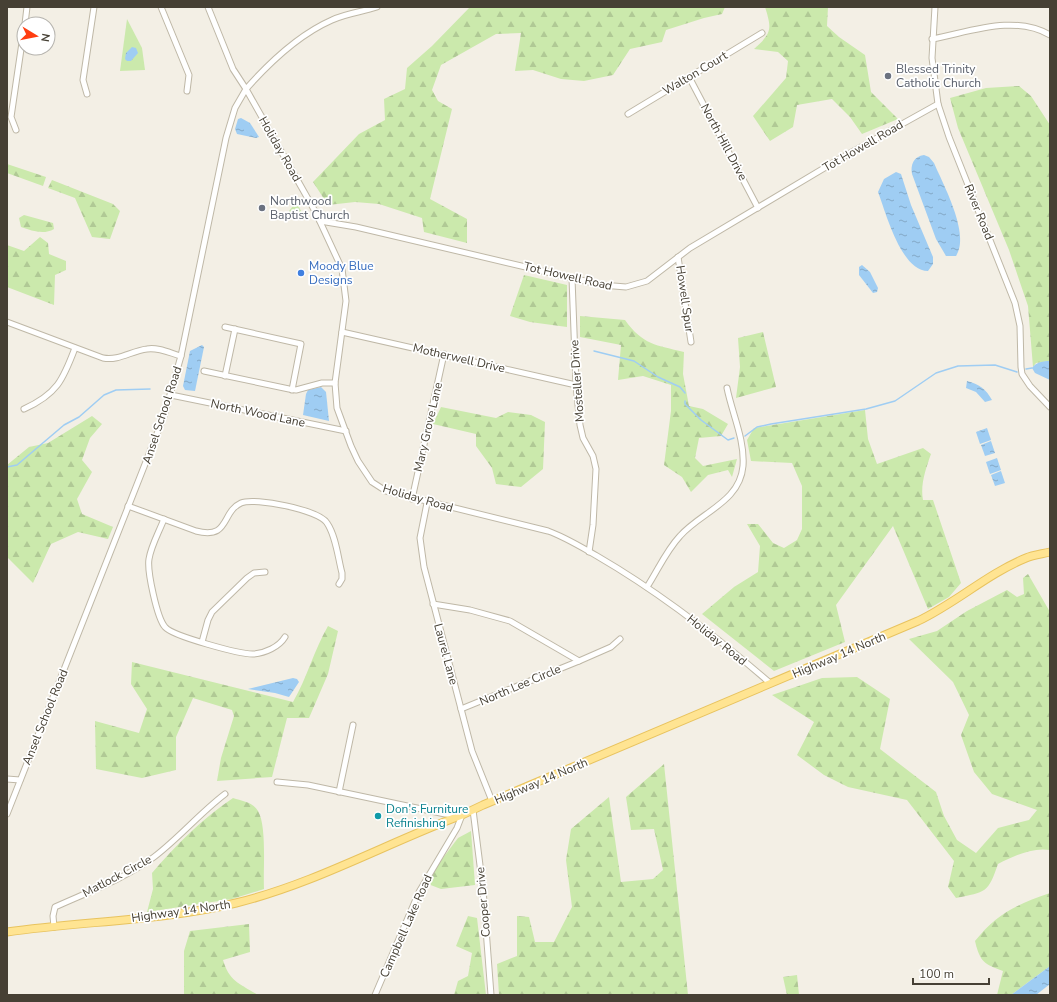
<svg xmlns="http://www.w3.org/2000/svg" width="1057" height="1002" viewBox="0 0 1057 1002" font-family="'Nunito Sans',sans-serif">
<defs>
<pattern id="forest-firs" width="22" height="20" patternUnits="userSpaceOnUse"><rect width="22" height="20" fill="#cbe9ac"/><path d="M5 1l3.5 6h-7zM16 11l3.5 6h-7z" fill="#b0c995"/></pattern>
<pattern id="park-crowns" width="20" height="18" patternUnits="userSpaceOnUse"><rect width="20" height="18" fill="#cbe9ac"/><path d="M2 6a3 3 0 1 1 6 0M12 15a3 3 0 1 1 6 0" fill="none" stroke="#b0c995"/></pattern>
<pattern id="water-ripples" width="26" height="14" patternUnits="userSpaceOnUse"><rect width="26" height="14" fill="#9fcdf3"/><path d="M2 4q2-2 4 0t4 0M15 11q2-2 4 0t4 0" fill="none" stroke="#83a8c6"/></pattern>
</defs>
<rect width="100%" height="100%" fill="#f3efe5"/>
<!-- grass -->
<path fill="#cbe9ac" d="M127,19l15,29 3,22 -25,1z"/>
<!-- forest -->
<g fill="url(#forest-firs)">
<path d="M470,7h255l-3,7 -18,4 -38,12 -4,12 -32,7 -17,26 -29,6 -23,-2 -28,-9 -18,1 6,-38 -25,1 -55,31 -9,25 6,11 14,8 -22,90 37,20v24l-43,-11 -2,-14 -43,-14 -24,-2 -27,3 -15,-23 46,-48 26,-14 -1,-21 21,-10 2,-21 25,-22z"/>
<path d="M765,7h63l-1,19 12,11 26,18 6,37 27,27 -36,15 -12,-17 -18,-18 -35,6 -4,22 -23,14 -17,-25 33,-38 2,-17 -10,-9 -24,-3c18,-16 18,-20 11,-42z"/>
<path d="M1019,86l12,10 19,29v236l-14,2 -3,4 -5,-61 -19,-56 -51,-122 -8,-30 36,-10z"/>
<path d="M7,164l39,13 -3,9 -36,-13z"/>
<path d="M52,180l61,24 7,7 -10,28 -18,-2 -17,-39 -27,-10z"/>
<path d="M24,215l29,8 1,6c-10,6 -22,2 -33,-2l-2,-9z"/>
<path d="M40,237l8,6 1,11 17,7v9l-11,5 -1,30 -47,-18v-42l17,6z"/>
<path d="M524,275l43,10v42l-37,-5 -20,-6z"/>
<path d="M580,316l45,4c18,25 31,25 59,32l-1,22 6,32 14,3 25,15 -7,12 -22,2 -4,20 8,8 34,-7 -5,18 -4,-7 -20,5 -17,17 -9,-15 -18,-12 7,-54v-26l-28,-9 -25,4 3,-35 -41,-8z"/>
<path d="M763,332l13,55 -40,11 4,-31 -2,-29z"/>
<path d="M441,407l55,11 12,-6 23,3 14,7 -2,47 -22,18 -25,-3 -4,-16 -16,-22v-12l-43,-10z"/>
<path d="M865,410l3,29 9,25 46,-16 8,6c-5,14 -11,31 -8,46h10l28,83 -12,14 -21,12 -35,-83 -57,79 9,37 -71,29 -72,-57 32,-27 24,-15 2,-26 -13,-22h11l15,19 11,5 13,-8 5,-11v-43l-10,-23 -41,-2 -4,-21 7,-12z"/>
<path d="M92,416l10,8 -12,14 -8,22 10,12 -15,27 5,15 31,13 -5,12 -30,-7 -27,12 -18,39 -26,-26v-92l22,-18 19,-4z"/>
<path d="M1028,574l22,38v238c-17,-3 -37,6 -52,14 -10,29 -12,28 -42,34l-8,-11 6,-26 -47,-61 -59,-13 -24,-12 -27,-20 17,-33 -42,-27 50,-17 35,-1 33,22 -10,50 56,43 8,24 13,24 19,13 22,-25 31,-8 8,-10 -45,-16 -18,-22 -13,-37 8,-20 -16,-33 -44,-43 28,-8 30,-20 40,-21 10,7 7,-3 -1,-16z"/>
<path d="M328,626l10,5 -10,43 -19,44h-22l-15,59 -55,4 4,-23 13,-42 -2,-6 -39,-12 -17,39v33l-34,8 -46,-9 -1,-48 44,12 8,-24 -16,-25 1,-22 161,40c14,-24 21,-52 35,-76z"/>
<path d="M664,764l24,231h-189l-2,-31 20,-8v-40l12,1 6,25h19l18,-35 -6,-47 5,-31 38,-32 12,85 32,-3 10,-9 -9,-41 -23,1 -5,-33z"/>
<path d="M233,798c9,3 20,4 25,13 9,15 5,59 6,78l-32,10 -85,13 6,-23 -1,-16c25,-29 50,-54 81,-75z"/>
<path d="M471,831l4,54 -34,4 -13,-5 11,-21 19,-25z"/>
<path d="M1050,893v73l-39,29h-14l6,-24c-19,-7 -23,-9 -28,-30 22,-28 43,-37 75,-48z"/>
<path d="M468,916l9,2 9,77h-32l4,-14 10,-5 4,-23 -16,-7z"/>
<path d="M249,924l1,28 -27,8c6,21 17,24 35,35h-74v-44l6,-20z"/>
<path d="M797,975l2,20h-12l-4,-18z"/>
</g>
<!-- park -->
<path fill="url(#park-crowns)" d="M296,202l8,14 -2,3 -13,-3v-5z"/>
<!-- water -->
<g fill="url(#water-ripples)">
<path d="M132,47l4,1 2,5 -7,8h-4l-2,-2 1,-6z"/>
<path d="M241,118l9,5 9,14 -3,1 -19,-4 -2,-5 3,-10z"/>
<path d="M924,155l5,2 5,6c9,21 37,72 22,93h-10l-10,-17 -24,-65c-2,-9 2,-18 12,-19z"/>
<path d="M896,172l5,2 10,31 22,52v7l-5,7c-27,0 -42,-58 -50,-79l6,-13z"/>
<path d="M862,265l8,7 8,16 -1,4 -4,1 -14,-18v-8z"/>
<path d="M202,345l2,2 -9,44 -10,-1 -2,-4 7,-35z"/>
<path d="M1050,361v19l-15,-7 -3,-5c4,-6 11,-7 18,-7z"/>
<path d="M967,381c12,3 19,8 25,19l-7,2 -9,-10 -10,-4z"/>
<path d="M321,387l5,5 3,29 -26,-6 3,-21 2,-4z"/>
<path d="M987,428l4,12 -11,4 -4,-12z"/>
<path d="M991,441l4,12 -10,3 -4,-11z"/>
<path d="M997,458l4,12 -11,4 -4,-12z"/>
<path d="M1001,471l4,12 -10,3 -4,-11z"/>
<path d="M293,678l4,1 2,3 -10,15 -14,-4 -27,-4z"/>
<path d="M1050,966v18l-14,11h-25z"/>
</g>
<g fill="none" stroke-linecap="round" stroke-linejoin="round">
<!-- stream -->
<g stroke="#9fcdf3" stroke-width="1.5">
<path d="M594,351l40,10 24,16 22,10 5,6"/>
<path d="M1026,369l6,-1"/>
<path d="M685,401v3l16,16 27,20 6,-2"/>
<path d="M745,436l12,-9 14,-3 95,-15 29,-8 41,-28 22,-7 37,-1 22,7"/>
<path d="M7,467l10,-2 47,-40 15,-8 25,-22 12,-5 34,-1"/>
</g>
<!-- minor casing -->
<g stroke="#bfb8a7" stroke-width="7">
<g id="minor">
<path d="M161,7l28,68 -2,16"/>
<path d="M377,7c-15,5 -30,6 -45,13 -32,14 -63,43 -86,69l70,124 26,56 4,32 -11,82 2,25 14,38 7,15 14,21 14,9 162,40c17,6 33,16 49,25 62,36 119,80 173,127"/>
<path d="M935,7l-3,51 6,46 11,33 66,166 5,23 1,41 1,7 8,12 20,21"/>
<path d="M25,24l2,-17"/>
<path d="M932,39c38,-7 82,-25 118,-4"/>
<path d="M689,77l69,131"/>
<path d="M87,94l-4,-14 11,-73"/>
<path d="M628,114l134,-81"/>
<path d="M16,130l-5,-13 13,-88"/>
<path d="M320,221l36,6 246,58 24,2 21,-6 43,-33 151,-90 97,-54"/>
<path d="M678,257l13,85"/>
<path d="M572,278l4,107 4,40 3,13 10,18 3,13 -3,56 -4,27"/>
<path d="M7,322l96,36c16,3 28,-7 44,-9 11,-2 23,4 34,7"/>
<path d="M225,327l76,17 -9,46"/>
<path d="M342,332l234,53"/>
<path d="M204,371l85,18 7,1 26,-7h13"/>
<path d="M225,376l10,-47"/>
<path d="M171,395l175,36"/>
<path d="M24,409c33,-15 39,-29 51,-61"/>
<path d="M412,499l32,-145"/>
<path d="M427,503l-7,35 4,29 48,184 20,50"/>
<path d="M128,506l68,25c34,9 25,-19 45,-28 14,-6 78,7 86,20 9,13 11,35 15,50v6l-3,5"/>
<path d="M164,519c-5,13 -13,27 -15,40 -2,12 8,59 16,68 7,9 77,28 89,27 11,-1 25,-7 31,-17"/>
<path d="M647,587c11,-17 19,-36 33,-51 21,-24 60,-34 63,-70 2,-26 -11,-53 -16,-78"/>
<path d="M433,604l37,6 40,11 69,40 32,-14 9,-8"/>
<path d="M202,642l6,-22 4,-8 35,-34 7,-5 11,-1"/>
<path d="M461,709l118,-48"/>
<path d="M7,779l13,1"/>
<path d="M277,782l31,3 137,29 17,1 -5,13 -38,64 -44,103"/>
<path d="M339,792l14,-67"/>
<path d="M473,810l10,79 8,106"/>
<path d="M7,814l157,-398 17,-60 45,-218 9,-30 11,-19 -13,-20 -25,-62"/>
<path d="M54,927l-1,-11 2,-9c33,-15 69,-28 99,-50 25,-19 46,-44 71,-63"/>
</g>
</g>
<!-- major casing -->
<g stroke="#e8c35f" stroke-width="9">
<path id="major" d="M7,932c76,-11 154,-11 229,-29 78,-19 151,-60 226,-88l21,-10 435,-184c38,-18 69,-47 108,-63 7,-3 16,-4 24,-6"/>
</g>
<!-- minor -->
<use href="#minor" stroke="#fff" stroke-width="5"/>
<!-- major -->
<use href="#major" stroke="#ffe492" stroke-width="7"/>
</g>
<!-- markers -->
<g fill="#6b7280" stroke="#fff" stroke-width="1.5">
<circle cx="888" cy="76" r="4"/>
<circle cx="262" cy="208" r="4"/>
</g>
<circle fill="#3f7fe0" stroke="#fff" stroke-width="1.5" cx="301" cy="273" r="4"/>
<circle fill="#0f9aa8" stroke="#fff" stroke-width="1.5" cx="378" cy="816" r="4"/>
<g text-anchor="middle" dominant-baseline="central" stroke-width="3.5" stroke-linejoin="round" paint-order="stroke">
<!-- worship labels -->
<g font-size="12" fill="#5b616d" stroke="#fff" text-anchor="start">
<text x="896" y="69">Blessed Trinity<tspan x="896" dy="14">Catholic Church</tspan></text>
<text x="270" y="201">Northwood<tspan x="270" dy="14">Baptist Church</tspan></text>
</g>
<!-- street labels -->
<g font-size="12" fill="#464034" stroke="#fff">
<text transform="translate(695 73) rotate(-31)">Walton Court</text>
<text transform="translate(724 142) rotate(62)">North Hill Drive</text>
<text transform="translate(863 146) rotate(-30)">Tot Howell Road</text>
<text transform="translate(280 149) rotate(60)">Holiday Road</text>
<text transform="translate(979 212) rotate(68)">River Road</text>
<text transform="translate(568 276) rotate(13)">Tot Howell Road</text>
<text transform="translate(685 299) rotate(82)">Howell Spur</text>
<text transform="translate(459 358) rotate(13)">Motherwell Drive</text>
<text transform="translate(577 381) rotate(-94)">Mosteller Drive</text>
<text transform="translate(258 413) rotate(12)">North Wood Lane</text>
<text transform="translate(162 415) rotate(-72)">Ansel School Road</text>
<text transform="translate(428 427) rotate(-77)">Mary Grove Lane</text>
<text transform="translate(418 498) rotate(16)">Holiday Road</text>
<text transform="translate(717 640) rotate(39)">Holiday Road</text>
<text transform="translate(446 654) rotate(75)">Laurel Lane</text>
<text transform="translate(839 655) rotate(-23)">Highway 14 North</text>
<text transform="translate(520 685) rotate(-23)">North Lee Circle</text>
<text transform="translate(45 717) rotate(-68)">Ansel School Road</text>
<text transform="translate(541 781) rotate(-23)">Highway 14 North</text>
<text transform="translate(117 876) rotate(-28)">Matlock Circle</text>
<text transform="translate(483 902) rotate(-95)">Cooper Drive</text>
<text transform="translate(181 911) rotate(-8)">Highway 14 North</text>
<text transform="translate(406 926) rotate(-66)">Campbell Lake Road</text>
</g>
<!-- shop labels -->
<g font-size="12" fill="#366cbe" stroke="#fff" text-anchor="start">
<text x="309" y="266">Moody Blue<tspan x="309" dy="14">Designs</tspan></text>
</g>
<!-- culture labels -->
<g font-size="12" fill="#0d838f" stroke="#fff" text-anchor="start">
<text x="386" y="809">Don's Furniture<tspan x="386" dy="14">Refinishing</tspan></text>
</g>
</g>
<!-- border -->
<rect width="1057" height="1002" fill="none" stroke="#464034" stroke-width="16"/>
<!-- north arrow -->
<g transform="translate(36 36) rotate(100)"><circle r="19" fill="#ffffff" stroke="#b5b3ae"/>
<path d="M0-3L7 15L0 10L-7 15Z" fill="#ff3d10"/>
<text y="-6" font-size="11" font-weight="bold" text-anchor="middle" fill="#464034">N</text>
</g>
<!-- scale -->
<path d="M913 978v6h76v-6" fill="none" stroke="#464034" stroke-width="2"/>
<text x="919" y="978" font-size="12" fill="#464034" stroke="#ffffff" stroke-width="3" paint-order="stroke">100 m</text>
</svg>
